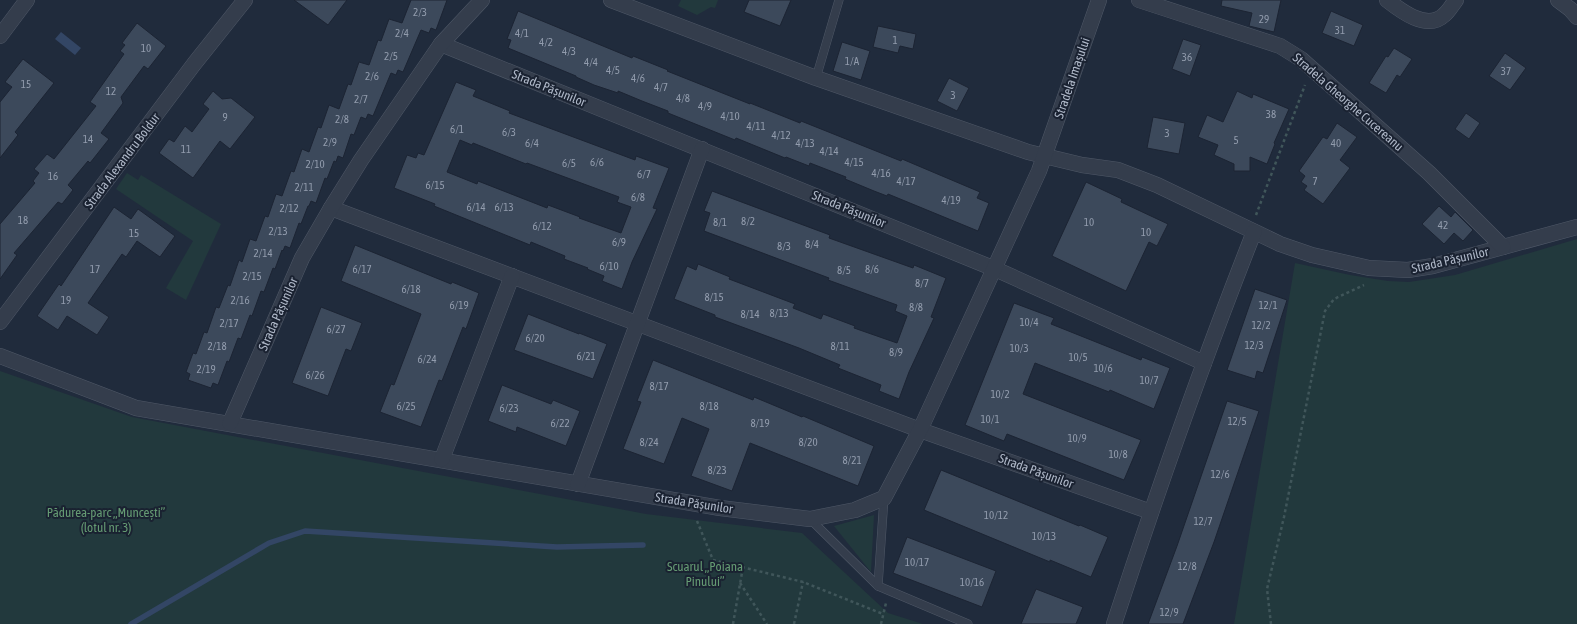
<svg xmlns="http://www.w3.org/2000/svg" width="1577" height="624" viewBox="0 0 1577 624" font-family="'Asap Condensed',sans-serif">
<rect width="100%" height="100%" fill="#202b3c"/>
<!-- green -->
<g fill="#22393d">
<path d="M681,0h37l-3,8 -4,-1 -14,8 -19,-9z"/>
<path d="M127,173l11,7 3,-5 80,49 -35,76 -20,-12 27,-47 -77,-52z"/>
<path d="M1577,239v385h-343l61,-361 55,12 38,6 21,1 46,-7z"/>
<path d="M0,371l132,46 514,97 156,19 86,80 35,11h-923z"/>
<path d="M874,515l-3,57 -37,-46z"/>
</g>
<!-- water -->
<path fill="#334665" d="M61,32l20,16 -6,7 -20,-16z"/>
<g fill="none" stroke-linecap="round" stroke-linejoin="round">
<!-- stream -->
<path stroke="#334665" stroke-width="5.5" d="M131,624l138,-81 36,-12 252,16 86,-2"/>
</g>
<!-- building -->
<g fill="#3c495b" stroke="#1c2433" fill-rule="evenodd">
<path d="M294,0h53l-19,25z"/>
<path d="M411,0h36l-11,30 -5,-2 -2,5 -8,-3 -18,42 -5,-2 -2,5 -5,-2 -18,43 -5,-2 -2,5 -5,-2 -7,18 -3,-1 -8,24 -5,-2 -2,6 -2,-1 -7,18 -2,-1 -9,25 -5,-2 -2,5h-1l-7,18 -2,-1 -9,25 -5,-2 -2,5 -1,-1 -7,19 -2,-1 -9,24 -3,-1 -9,25 -2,-1 -9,24 -3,-1 -9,24 -2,-1 -9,24 -5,-2 -2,5 -23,-8 2,-6 -4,-2 7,-19 3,1 8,-22 3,1 9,-26 3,1 9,-23 2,1 9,-26 3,2 8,-23 6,2 9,-25 3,1 8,-23 6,2 9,-25 3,1 8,-23 7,3 9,-25 3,1 8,-23 10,4 9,-25 3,1 8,-23 10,3 9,-25 3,1 8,-22 13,4z"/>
<path d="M749,0h42l-11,26 -36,-14z"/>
<path d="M1222,0h59l-7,32 -25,-6 3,-13 -31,-7z"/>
<path d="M518,11l114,47 1,-2 35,14 -1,1 83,33v-1l50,20 1,-2 100,40 1,-2 78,33 -3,6 12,5 -11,28 -90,-37 -1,2 -13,-5 -29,-12 1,-2 -36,-14 -1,3 -23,-9 -1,1 -49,-20 -1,2 -67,-27v-2l-26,-10 -24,-10v2l-24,-8 -18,-8v-1l-68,-28 3,-8 -4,-1z"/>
<path d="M1331,11l32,14 -9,21 -32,-13z"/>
<path d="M137,23l29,23 -18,23 -4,-3 -23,31 2,6 -22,30 8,6 -19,24 -2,-2 -20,24 5,5 -11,14 -4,-2 -44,51 3,2 -17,24v-55l35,-41 -2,-2 6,-8 -5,-4 13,-15 7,5 42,-53 -6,-4 34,-48 -4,-3 5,-6 -3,-2z"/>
<path d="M878,26l38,8 -3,15 -13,-3 -2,7 -25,-6z"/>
<path d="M1183,39l18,6 -11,31 -18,-7z"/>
<path d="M842,42l28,9 -9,29 -28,-9z"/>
<path d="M1394,48l18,11 -12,18 -3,-2 -11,18 -17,-10 17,-27 2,1z"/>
<path d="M1505,53l21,15 -16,22 -21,-14z"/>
<path d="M23,59l31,24 -39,49 3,3 -18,23v-56l12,-15 -7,-5z"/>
<path d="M949,78l20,10 -12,23 -20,-10z"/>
<path d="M456,82l20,8 -3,6 37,15 -1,2 126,47 1,-4 33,12 -16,40 4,1 -25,53 -10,27 -20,-8 2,-5 -17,-7 1,-1 -24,-9 1,-3 -34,-14 -1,3 -96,-39 1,-2 -41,-16 13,-33 9,3 2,-5 6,2zM460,140l12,5 1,-2 53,21 1,-1 92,34 -2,5 14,5 -10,26 -42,-15 1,-1 -32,-12 -1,3 -69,-27 -1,3 -30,-12z"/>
<path d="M213,91l9,8 9,-1 24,19 -25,32 -10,-8 -27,37 -34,-25 10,-14 5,3 11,-16 7,6 17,-23 -6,-5z"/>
<path d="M1237,91l15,7 1,-4 36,15 -15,34 1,1 -8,20 -17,-7v14h-16v-7l-20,-9 4,-10 -20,-8 9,-22 16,7z"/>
<path d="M1466,113l14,10 -11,16 -14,-10z"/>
<path d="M1153,117l32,6 -6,31 -32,-6z"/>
<path d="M1337,123l20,14 -17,23 10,8 -27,36 -19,-14 3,-4 -6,-4 4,-6 -6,-5 24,-34 4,2z"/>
<path d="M1086,182l36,17 -1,3 47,22 -11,22 -8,-4 -23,49 -74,-35z"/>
<path d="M712,191l118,44 -1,3 84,30 1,-3 32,13 -15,39 3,1 -25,54 -10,27 -20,-8 2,-6 -43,-17 2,-3 -41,-17 -84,-31v-2l-41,-16 13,-33 9,4 2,-6 32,13 -1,2 66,25 -2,4 28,11 2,-5 32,12 -1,2 43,15 10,-27 -12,-5 2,-6 -69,-25 1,-2 -125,-47 6,-18 -6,-2z"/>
<path d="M1439,206l12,11 4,-5 18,18 -10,11 -9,-8 -10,11 -22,-20z"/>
<path d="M114,207l17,12 7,-10 37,27 -15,21 -23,-16 -11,16 -4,-3 -34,49 21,14 -12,18 -30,-19 -9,14 -21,-14 22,-32 2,2z"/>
<path d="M355,245l96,39 1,-2 27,11 -13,36 -3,-2 -21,54 -3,-1 -18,47 -41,-15 11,-28 3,1 27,-71 -80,-33z"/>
<path d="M1255,289l32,11 -24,73 -6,-2 -2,8 -28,-9z"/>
<path d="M1014,303l40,15 -3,6 90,36 1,-3 28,11 -16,41 -44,-19 -1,2 -74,-29 -12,31 118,46 -17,40 -117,-46 -3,7 -39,-16z"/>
<path d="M321,307l41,16 -11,28 -5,-2 -18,47 -36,-13z"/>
<path d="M528,314l51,20v-1l28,11 -14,35 -79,-29z"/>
<path d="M653,360l100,40 1,-3 48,20 1,-1 71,30 -16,40 -108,-43 -18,48 -41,-15 18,-47 -27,-11 -18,46 -41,-15 18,-47 -4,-1z"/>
<path d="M502,385l49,19 2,-4 27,11 -14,35 -49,-19 -1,5 -28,-11z"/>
<path d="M1227,401l32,10 -45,131 -31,82h-35l29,-78z"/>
<path d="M941,470l138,56 1,-1 28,12 -17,40 -41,-17v2l-126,-52z"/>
<path d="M907,537l89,34 -14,36 -89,-34z"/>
<path d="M1036,589l47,18 -7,17h-55z"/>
</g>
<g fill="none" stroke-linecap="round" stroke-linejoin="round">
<!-- service casing -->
<g stroke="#4f5867" stroke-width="9">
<g id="service">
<path d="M816,78l23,-78"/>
<path d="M810,519l68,67 90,38"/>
<path d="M878,586l6,-88"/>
</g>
</g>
<!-- minor casing -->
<g stroke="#4f5867" stroke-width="16">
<g id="minor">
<path d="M611,0l205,78 212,74 54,13 36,5 39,15 123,59 32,11 57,13 39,2 25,-4 144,-39"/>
<path d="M1139,0l141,46 21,13 128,114 74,74"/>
<path d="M1387,0c14,11 40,31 57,15 5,-4 8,-10 12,-15"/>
<path d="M1558,0l12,9 7,8"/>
<path d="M0,36l27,-36"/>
<path d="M441,44l554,225 209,94"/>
<path d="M331,208l589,222 231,82"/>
<path d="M0,322l194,-258 51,-64"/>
<path d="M0,356l136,52 584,100 90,11 45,-9 29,-12 36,-68 119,-259 60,-171"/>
<path d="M230,423l72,-165 29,-50 30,-48 80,-116 41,-44"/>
<path d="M442,459l70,-183"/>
<path d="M578,484l124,-335"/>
<path d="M1114,624c43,-132 89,-263 140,-392"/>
</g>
</g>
<!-- path -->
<g stroke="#40565a" stroke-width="2.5" stroke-dasharray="3 3" stroke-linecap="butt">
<path d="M1256,215l49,-130"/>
<path d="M697,521l16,39 90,22 80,32"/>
<path d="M740,583l27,41"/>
<path d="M733,624l10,-57"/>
<path d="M794,624l9,-42"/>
<path d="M881,624l5,-21"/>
<path d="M1271,624l-4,-35 17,-72 41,-206 9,-12 30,-14"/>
</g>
<!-- service -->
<use href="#service" stroke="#343d4c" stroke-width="8"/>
<!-- minor -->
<use href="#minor" stroke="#343d4c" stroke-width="15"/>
</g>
<g text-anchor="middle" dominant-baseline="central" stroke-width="4" stroke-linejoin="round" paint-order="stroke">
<!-- number labels -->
<g font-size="11" fill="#929cad">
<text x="420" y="12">2/3</text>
<text x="1264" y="19">29</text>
<text x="1340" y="30">31</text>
<text x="402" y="33">2/4</text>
<text x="522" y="33">4/1</text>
<text x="895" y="40">1</text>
<text x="546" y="42">4/2</text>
<text x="146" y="48">10</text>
<text x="569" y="51">4/3</text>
<text x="391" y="56">2/5</text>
<text x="1187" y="57">36</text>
<text x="852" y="61">1/A</text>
<text x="591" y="62">4/4</text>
<text x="613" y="70">4/5</text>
<text x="1506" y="71">37</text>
<text x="372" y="76">2/6</text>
<text x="638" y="78">4/6</text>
<text x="26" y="84">15</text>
<text x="661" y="87">4/7</text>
<text x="111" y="91">12</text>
<text x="953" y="95">3</text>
<text x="683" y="98">4/8</text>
<text x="361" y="99">2/7</text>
<text x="705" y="106">4/9</text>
<text x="1271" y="114">38</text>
<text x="730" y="116">4/10</text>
<text x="225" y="117">9</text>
<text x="342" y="119">2/8</text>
<text x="756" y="126">4/11</text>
<text x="457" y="129">6/1</text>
<text x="509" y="132">6/3</text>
<text x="1167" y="133">3</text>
<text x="781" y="135">4/12</text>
<text x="88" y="139">14</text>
<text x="1236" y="140">5</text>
<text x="330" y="142">2/9</text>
<text x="532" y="143">6/4</text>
<text x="805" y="143">4/13</text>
<text x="1336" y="143">40</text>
<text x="186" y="149">11</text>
<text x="829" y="151">4/14</text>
<text x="597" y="162">6/6</text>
<text x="854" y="162">4/15</text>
<text x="569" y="163">6/5</text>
<text x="315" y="164">2/10</text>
<text x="881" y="173">4/16</text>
<text x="644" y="174">6/7</text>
<text x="53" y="176">16</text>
<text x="906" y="181">4/17</text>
<text x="1315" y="181">7</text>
<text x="435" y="185">6/15</text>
<text x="304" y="187">2/11</text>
<text x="638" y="197">6/8</text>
<text x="951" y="200">4/19</text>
<text x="476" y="207">6/14</text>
<text x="504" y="207">6/13</text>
<text x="289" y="208">2/12</text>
<text x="23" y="220">18</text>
<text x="748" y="221">8/2</text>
<text x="720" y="222">8/1</text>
<text x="1089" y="222">10</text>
<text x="1443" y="225">42</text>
<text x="542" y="226">6/12</text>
<text x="278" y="231">2/13</text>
<text x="1146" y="232">10</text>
<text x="134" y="233">15</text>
<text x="619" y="242">6/9</text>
<text x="812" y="244">8/4</text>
<text x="784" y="246">8/3</text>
<text x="263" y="253">2/14</text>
<text x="609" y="266">6/10</text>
<text x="95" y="269">17</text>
<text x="362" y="269">6/17</text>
<text x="872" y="269">8/6</text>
<text x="844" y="270">8/5</text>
<text x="252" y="276">2/15</text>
<text x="922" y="283">8/7</text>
<text x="411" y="289">6/18</text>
<text x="714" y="297">8/15</text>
<text x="66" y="300">19</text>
<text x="240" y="300">2/16</text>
<text x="459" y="305">6/19</text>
<text x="1268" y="305">12/1</text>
<text x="916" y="307">8/8</text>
<text x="779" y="313">8/13</text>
<text x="750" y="314">8/14</text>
<text x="1029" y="322">10/4</text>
<text x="229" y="323">2/17</text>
<text x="1261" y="325">12/2</text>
<text x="336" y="329">6/27</text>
<text x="535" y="338">6/20</text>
<text x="1254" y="345">12/3</text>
<text x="217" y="346">2/18</text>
<text x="840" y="346">8/11</text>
<text x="1019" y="348">10/3</text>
<text x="896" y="352">8/9</text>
<text x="586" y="356">6/21</text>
<text x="1078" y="357">10/5</text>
<text x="427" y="359">6/24</text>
<text x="1103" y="368">10/6</text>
<text x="206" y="369">2/19</text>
<text x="315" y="375">6/26</text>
<text x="1149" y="380">10/7</text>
<text x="659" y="386">8/17</text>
<text x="1000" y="394">10/2</text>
<text x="406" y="406">6/25</text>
<text x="709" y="406">8/18</text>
<text x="509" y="408">6/23</text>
<text x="990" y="419">10/1</text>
<text x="1237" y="421">12/5</text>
<text x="560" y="423">6/22</text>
<text x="760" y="423">8/19</text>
<text x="1077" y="438">10/9</text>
<text x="649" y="442">8/24</text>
<text x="808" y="442">8/20</text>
<text x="1118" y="454">10/8</text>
<text x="852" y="460">8/21</text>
<text x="717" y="470">8/23</text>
<text x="1220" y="474">12/6</text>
<text x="996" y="515">10/12</text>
<text x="1203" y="521">12/7</text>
<text x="1044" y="536">10/13</text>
<text x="917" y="562">10/17</text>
<text x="1187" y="566">12/8</text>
<text x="972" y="582">10/16</text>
<text x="1169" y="612">12/9</text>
</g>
<!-- street labels -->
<g font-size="13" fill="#afb8c8" stroke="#1a2231">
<text transform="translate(1072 78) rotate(-71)">Stradela Imașului</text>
<text transform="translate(549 88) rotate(22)">Strada Pășunilor</text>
<text transform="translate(1348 102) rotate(41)">Stradela Gheorghe Cucereanu</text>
<text transform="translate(122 161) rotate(-53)">Strada Alexandru Boldur</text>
<text transform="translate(849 209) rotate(22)">Strada Pășunilor</text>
<text transform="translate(1450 260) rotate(-13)">Strada Pășunilor</text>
<text transform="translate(278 314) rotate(-66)">Strada Pășunilor</text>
<text transform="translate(1036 471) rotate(20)">Strada Pășunilor</text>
<text transform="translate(694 503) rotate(9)">Strada Pășunilor</text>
</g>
<!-- park labels -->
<g font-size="13" fill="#659b73" stroke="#1a2231">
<text x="106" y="512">Pădurea-parc „Muncești”<tspan x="106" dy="15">(lotul nr. 3)</tspan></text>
<text x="705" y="566">Scuarul „Poiana<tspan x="705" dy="15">Pinului”</tspan></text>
</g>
</g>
</svg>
